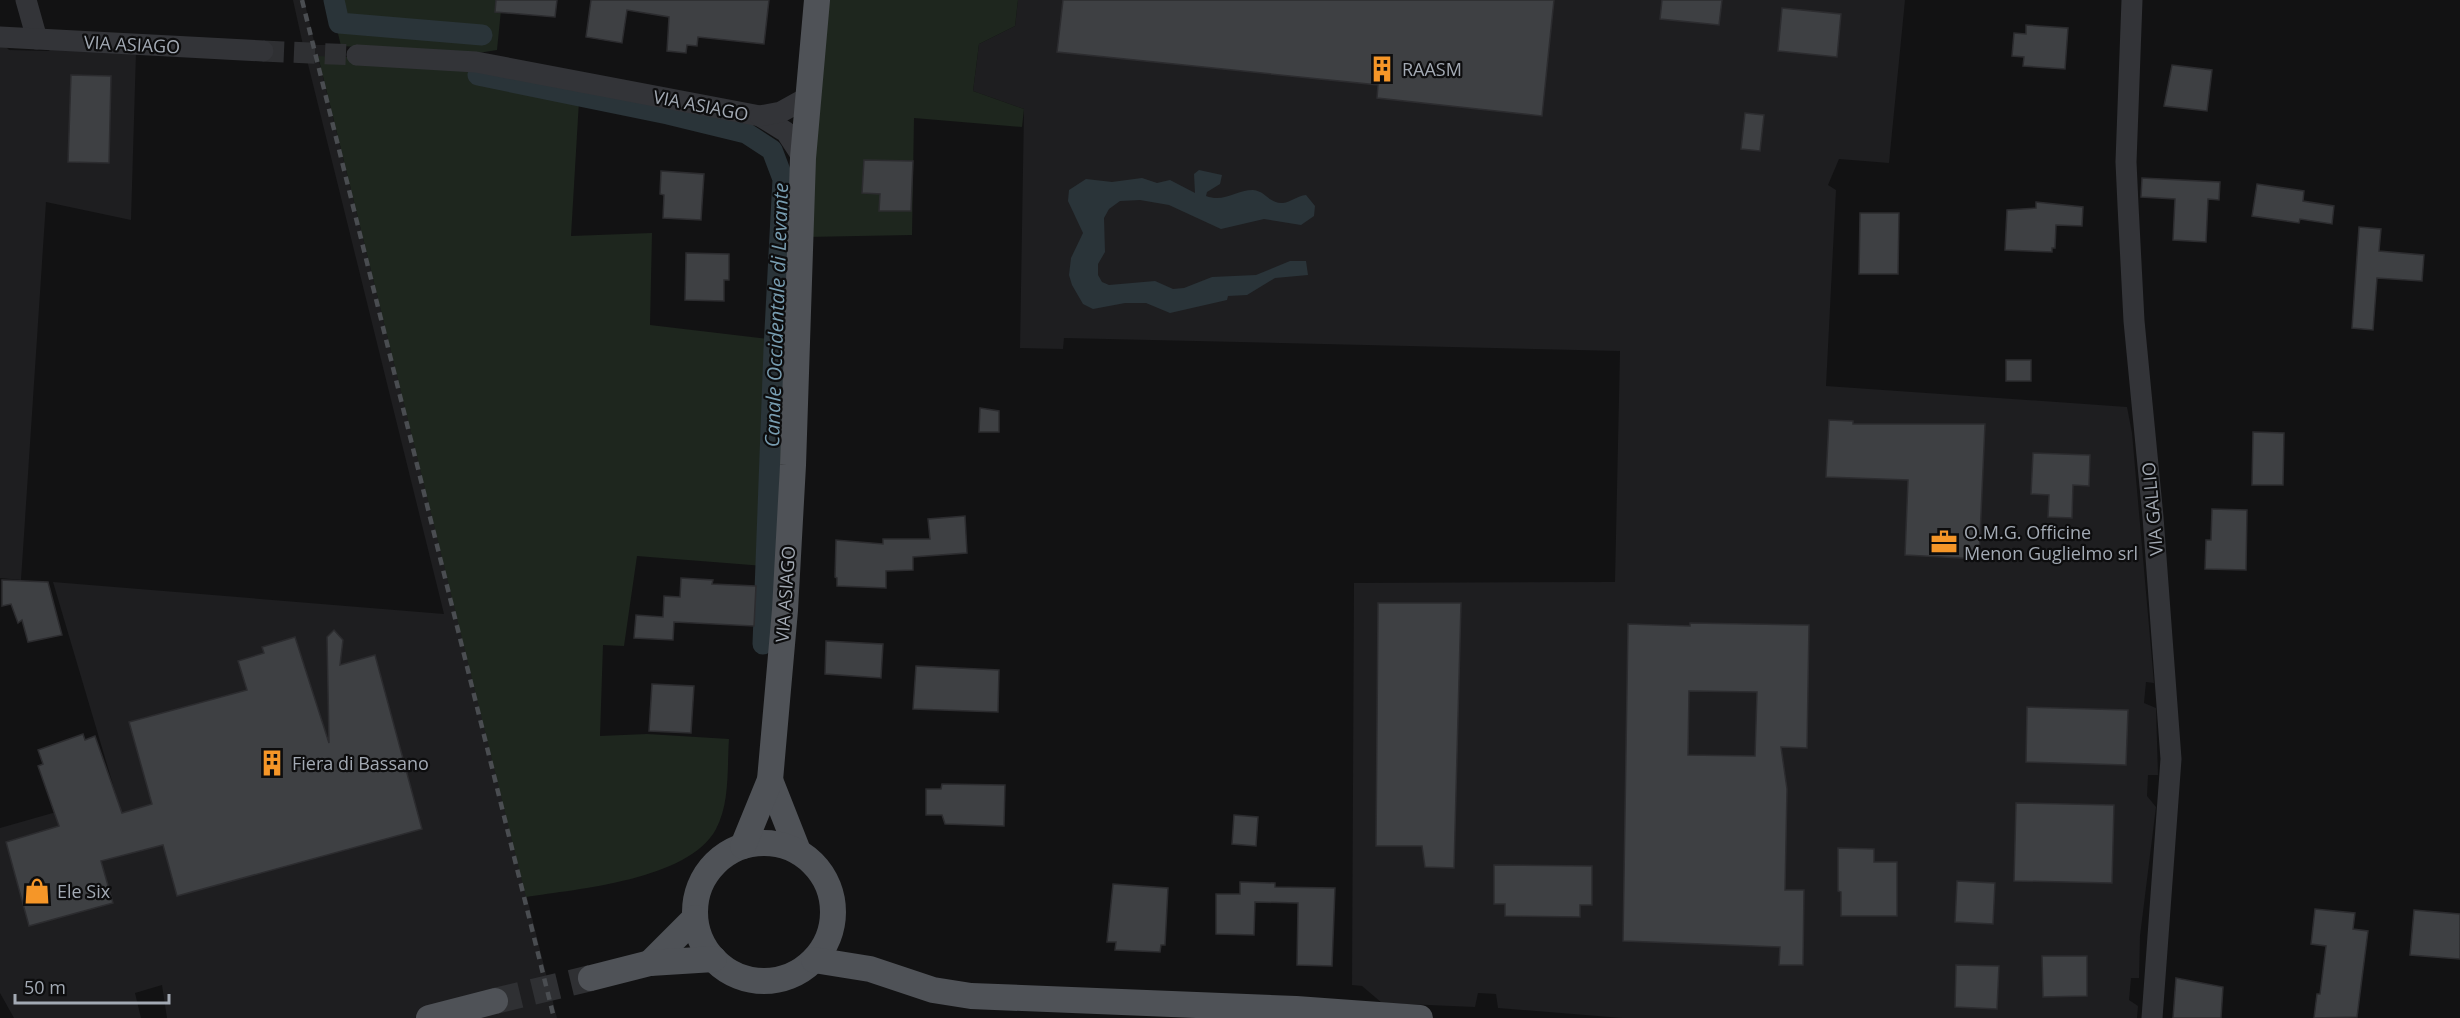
<svg xmlns="http://www.w3.org/2000/svg" width="2460" height="1018" viewBox="0 0 2460 1018" font-family="'Open Sans',sans-serif">
<rect width="100%" height="100%" fill="#121213"/>
<!-- built -->
<g fill="#1e1e20">
<path d="M293,0h11l11,45h11l3,12h-11l239,961h-390l-5,-33 -27,8 6,25h-127l-14,-25v-165l116,-33 -63,-213 391,32 -138,-558h-6l-4,-11h7z"/>
<path d="M1018,0h887l-16,163 -50,-4 -11,26 8,5 -10,196 301,21 5,26 22,250 -8,-1 -2,21 12,5 2,67h-10l-1,21 9,11 -16,129 -1,42h-8l-2,22 9,6 -1,12h-515l-124,-10 -2,-14 -18,-1 -3,14 -93,-4 -20,-17 -10,-1 2,-402 261,-1 5,-231 -556,-13 -1,11 -43,-1 4,-239 -51,-18 6,-47 36,-18z"/>
<path d="M0,46h5l4,4 40,1 1,-2 86,3 -5,168 -85,-18 -25,378 -21,-2z"/>
</g>
<!-- green -->
<g fill="#1e261e">
<path d="M330,0h172l-5,50 -25,4 -131,-8z"/>
<path d="M824,0h194l-3,26 -36,18 -6,47 51,18 -2,18 -108,-9 -2,117 -107,2z"/>
<path d="M318,56l86,3 176,25 -9,152 81,-3 -2,92 136,16 -9,226 -140,-11 -13,90 -21,-1 -3,91 47,-2 82,5c-2,29 1,64 -13,90 -27,51 -139,60 -190,68z"/>
</g>
<!-- water -->
<path fill="#2a3439" d="M1199,170l23,5 -2,9 -13,8 -1,4c18,7 30,-6 47,-6 13,1 16,14 30,13 8,-1 14,-7 23,-8l9,11 -1,10 -13,9 -37,-6 -43,10 -52,-24 -29,-5 -20,1 -11,8 -5,9 1,34 -7,12v11l4,7 7,3 46,-4 18,8 11,-1 28,-11 44,-2 34,-14h16l2,14 -33,3 -28,17 -19,1 -1,4 -57,13 -24,-10h-21l-32,6 -10,-5 -11,-19 -3,-10 2,-17 12,-25 -15,-32 1,-11 17,-11 26,3 30,-4 15,5 13,-3 25,13 -1,-19z"/>
<g fill="none" stroke-linecap="round" stroke-linejoin="round">
<!-- canal -->
<g stroke="#2a3439" stroke-width="21">
<path d="M334,0l5,23 143,12"/>
<path d="M478,75l190,39 78,19 26,17 11,29 -9,170 -11,295"/>
</g>
</g>
<!-- building -->
<g fill="#3e4043" stroke="#2c2c2f" stroke-width="1.5" fill-rule="evenodd">
<path d="M496,0h61l-2,17 -60,-5z"/>
<path d="M591,0h178l-5,44 -66,-7 -1,9 -10,-1 -1,8 -19,-2 2,-34 -42,-7 -5,33 -36,-6z"/>
<path d="M1063,0h491l-12,116 -165,-18 1,-13 -321,-33z"/>
<path d="M1662,0h60l-3,25 -59,-6z"/>
<path d="M1782,8l59,6 -4,43 -59,-6z"/>
<path d="M2026,25l42,3 -3,41 -42,-3 1,-9 -12,-1 2,-23 12,1z"/>
<path d="M2172,65l40,5 -5,41 -43,-5z"/>
<path d="M71,75l40,1 -2,87 -41,-1z"/>
<path d="M1745,113l19,2 -4,36 -19,-2z"/>
<path d="M864,160l49,1 -2,50h-32l1,-17 -18,-1z"/>
<path d="M661,171l43,3 -3,46 -38,-2 1,-23 -4,-1z"/>
<path d="M2142,178l78,4 -1,18 -11,-1 -2,43 -33,-2 2,-41 -34,-2z"/>
<path d="M2257,184l47,7 -1,10 31,5 -2,18 -32,-5 -1,4 -47,-7z"/>
<path d="M2036,202l47,5 -1,19 -26,-1 -1,23h-3v4l-47,-2 2,-40 29,-2z"/>
<path d="M1860,213h39l-1,61h-39z"/>
<path d="M2359,227l22,2 -2,22 45,4 -2,26 -45,-3 -4,52 -21,-2z"/>
<path d="M686,253l43,1v26h-5v21l-39,-1z"/>
<rect x="2006" y="360" width="25" height="21"/>
<path d="M980,408l19,3v21h-20z"/>
<path d="M1829,420l24,1v3h132l-6,135 -74,-4 3,-75 -82,-3z"/>
<path d="M2253,432l31,1 -1,52h-31z"/>
<path d="M2033,453l57,2 -1,31 -16,-1 -1,33 -24,-1 1,-22 -18,-1z"/>
<path d="M2212,509l35,1 -1,60 -41,-1 1,-29h5z"/>
<path d="M965,516l2,37 -54,4v13l-27,1v17l-49,-2v-8l-2,-1 1,-37 47,4v-5h47l-2,-20z"/>
<path d="M681,578l32,2 -1,4 44,2 -2,40 -80,-4 -1,18 -39,-2 2,-23 27,2 1,-21 16,1z"/>
<path d="M2,580l46,2 14,53 -34,7 -6,-22 -4,3 -7,-19 -9,2z"/>
<path d="M1378,603h83l-7,265 -29,-1 -3,-21h-46z"/>
<path d="M1690,623l119,2 -2,123 -26,-1 6,42 -2,101h19l-1,75h-24l1,-18 -157,-6 5,-317 62,2zM1689,691l68,1 -2,64 -67,-1z"/>
<path d="M334,630l9,10 -3,25 35,-10 47,174 -245,67 -14,-51 -62,16 12,42 -84,23 -23,-84 53,-16 -21,-60 5,-2 -5,-14 45,-16 2,6 10,-4 27,77 30,-9 -23,-82 118,-32 -9,-29 26,-8 -2,-6 33,-10 34,106 -2,-106z"/>
<path d="M826,641l57,3 -2,34 -56,-4z"/>
<path d="M916,666l83,4 -1,42 -85,-3z"/>
<path d="M652,684l42,2 -3,47 -42,-2z"/>
<path d="M2027,707l101,3 -2,55 -100,-3z"/>
<path d="M942,784l63,1 -1,41 -59,-2 -3,-9h-16v-26h15z"/>
<path d="M2016,803l98,2 -2,78 -98,-2z"/>
<path d="M1234,815l24,2 -2,29 -24,-2z"/>
<path d="M1838,848l36,1v13h23v54h-56v-24l-3,-1z"/>
<path d="M1494,865l98,1v39h-12v12l-75,-1v-12h-11z"/>
<path d="M1957,881l38,2 -2,41 -38,-2z"/>
<path d="M1240,882l35,1v4l60,1 -3,78 -35,-1 1,-62 -43,-1 -1,33 -38,-1v-40h24z"/>
<path d="M1113,884l55,4 -3,57h-4l-1,7 -45,-2 1,-8h-9z"/>
<path d="M2315,909l40,4 -2,16 15,2 -11,86 -43,1 3,-24h3l6,-48 -15,-2z"/>
<path d="M2414,910l46,4v45l-50,-4z"/>
<path d="M2042,956h45v40l-44,1z"/>
<path d="M1956,965l43,1 -2,43 -42,-2z"/>
<path d="M2176,978l47,9 -2,31h-48z"/>
</g>
<g fill="none" stroke-linecap="round" stroke-linejoin="round">
<!-- minor-tunnel -->
<path stroke="#2f3033" stroke-width="21" stroke-dasharray="21 10" stroke-linecap="butt" d="M263,51l94,4"/>
<!-- major-tunnel -->
<path stroke="#2f3033" stroke-width="26" stroke-dasharray="26 13" stroke-linecap="butt" d="M495,1001l96,-23"/>
<!-- minor -->
<g stroke="#333438" stroke-width="21">
<path d="M26,0l11,39"/>
<path d="M2132,0l-6,162 2,43 6,116 19,196 18,242 -19,259"/>
<path d="M0,37l263,14"/>
<path d="M357,55l119,7 284,54 26,16 17,26"/>
<path d="M760,116l21,-4 27,-15"/>
</g>
<!-- major -->
<g stroke="#4f5257" stroke-width="26">
<path d="M770,780l28,71"/>
<circle cx="764" cy="912" r="69"/>
<path d="M743,846l27,-66 15,-170 8,-145 10,-307 14,-158"/>
<path d="M814,960l56,9 63,21 38,6 325,13 124,9"/>
<path d="M650,963l45,-45"/>
<path d="M591,978l59,-15 64,-4"/>
<path d="M429,1018l66,-17"/>
</g>
<!-- rail -->
<path stroke="#4a4d51" stroke-width="4.5" stroke-dasharray="8 6" stroke-linecap="butt" d="M302,0l252,1018"/>
</g>
<!-- icons -->
<defs>
<g id="building-bare" transform="scale(2.07)"><path d="M-4-6H4V6H1V3H-1V6H-4ZM-2.5-4.3h1.7v1.8h-1.7ZM.8-4.3h1.7v1.8H.8ZM-2.5-1h1.7V.8h-1.7ZM.8-1h1.7V.8H.8Z" fill="#f59628" stroke="#0d0d0e" stroke-width="2.5" paint-order="stroke"/></g>
<g id="office-bare" transform="scale(2.07)"><path d="M-6-3h4V-5.5h4V-3h4V5H-6ZM-1-4.5V-3h2v-1.5ZM-6 0V1H6V0Z" fill="#f59628" stroke="#0d0d0e" stroke-width="2.5" paint-order="stroke"/></g>
<g id="shop-bare" transform="scale(2.07)"><path d="M-5-2.5h2.3a2.7 3.5 0 0 1 5.4 0H5L5.5 6h-11ZM-1.5-2.5h3a1.5 2.3 0 0 0-3 0Z" fill="#f59628" stroke="#0d0d0e" stroke-width="2.5" paint-order="stroke"/></g>
</defs>
<g fill-rule="evenodd">
<use href="#building-bare" x="1382" y="69"/>
<use href="#office-bare" x="1944" y="542"/>
<use href="#building-bare" x="272" y="763"/>
<use href="#shop-bare" x="37" y="891"/>
</g>
<g text-anchor="middle" dominant-baseline="central" stroke-width="4.5" stroke-linejoin="round" paint-order="stroke">
<!-- street labels -->
<g font-size="18" fill="#a3aab4" stroke="#0d0d0e">
<text transform="translate(132 44) rotate(3)">VIA ASIAGO</text>
<text transform="translate(701 105) rotate(11)">VIA ASIAGO</text>
<text transform="translate(2152 509) rotate(-95)">VIA GALLIO</text>
<text transform="translate(785 594) rotate(-86)">VIA ASIAGO</text>
</g>
<!-- poi labels -->
<g font-size="18" fill="#a3aab4" stroke="#0d0d0e" text-anchor="start">
<text x="1402" y="69">RAASM</text>
<text x="1964" y="532">O.M.G. Officine<tspan x="1964" dy="21">Menon Guglielmo srl</tspan></text>
<text x="292" y="763">Fiera di Bassano</text>
<text x="57" y="891">Ele Six</text>
</g>
<!-- water labels -->
<g font-size="20" font-style="italic" fill="#789db1" stroke="#0d0d0e">
<text transform="translate(776 315) rotate(-88)">Canale Occidentale di Levante</text>
</g>
</g>
<!-- scale -->
<path d="M15 994v9h154v-9" fill="none" stroke="#a3aab4" stroke-width="3"/>
<text x="24" y="994" font-size="18" fill="#a3aab4" stroke="#0d0d0e" stroke-width="4.5" paint-order="stroke">50 m</text>
</svg>
